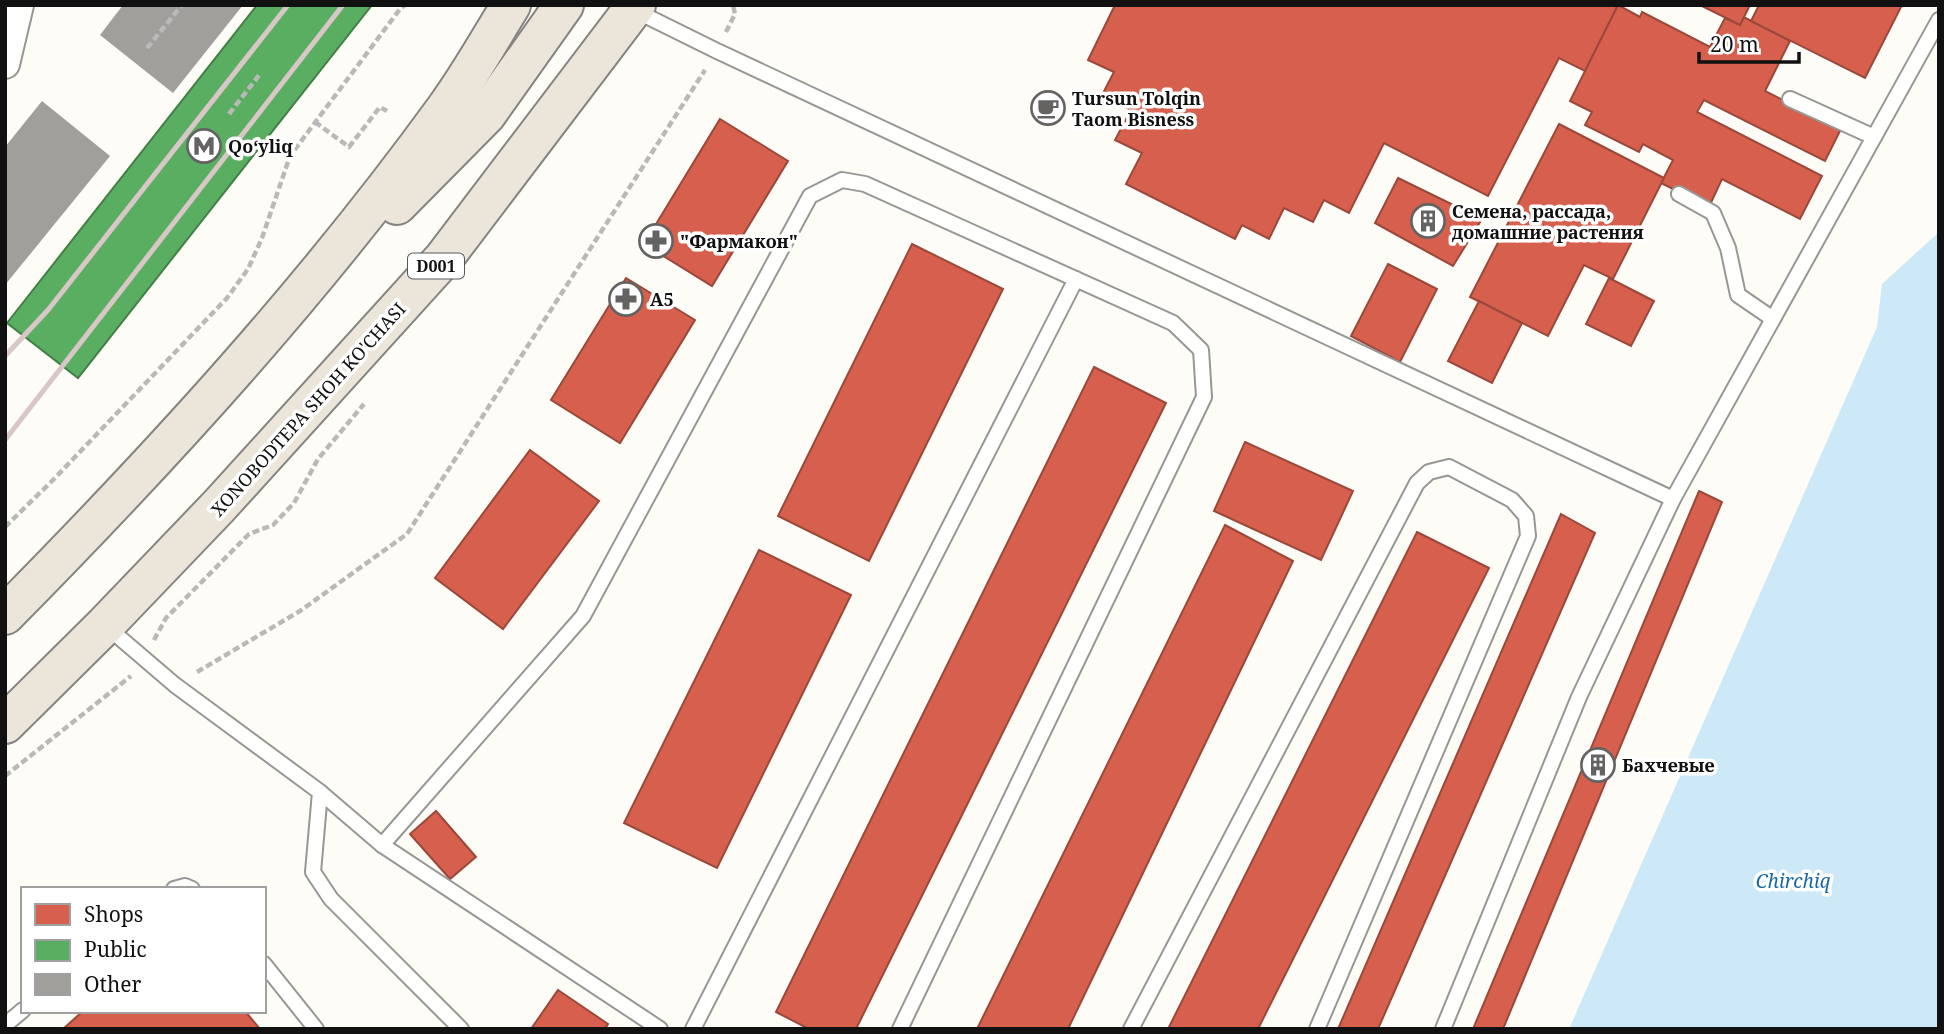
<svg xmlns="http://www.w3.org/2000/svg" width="1944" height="1034" viewBox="0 0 1944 1034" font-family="'Noto Serif',serif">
<rect width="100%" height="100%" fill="#fdfcf7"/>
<!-- water -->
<path fill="#cde8f7" d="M1939,232v797h-370l308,-702 5,-43z"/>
<!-- shops -->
<g fill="#d6604d" stroke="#9b483b" stroke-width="2">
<path d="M1115,5h503l-33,66 -26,-13 -71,138 -104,-53 -35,70 -25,-13 -11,22 -29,-14 -15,31 -27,-14 -7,14 -109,-55 16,-31 -27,-13 16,-30 -29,-15 12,-23 -26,-12z"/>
<path d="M1618,5l22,12 2,-5 68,35 15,-29 15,7 4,-8 46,24 -25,50 76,38 -16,32 -121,-61 -7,12 125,64 -22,43 -78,-40 -13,28 -48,-24 12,-23 -30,-16 -4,8 -54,-27 7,-13 -22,-11z"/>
<path d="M1700,5h50l-10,20z"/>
<path d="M1759,5h143l-37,73 -114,-57z"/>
<path d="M720,119l68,42 -76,125 -68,-42z"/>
<path d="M1559,124l105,54 -51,101 -29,-14 -36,71 -78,-39z"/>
<path d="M1398,178l84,41 -29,47 -78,-43z"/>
<path d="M912,244l91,45 -134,272 -91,-45z"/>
<path d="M1388,264l49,25 -37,73 -49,-26z"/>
<path d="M626,278l69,42 -75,123 -69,-43z"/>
<path d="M1609,278l45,23 -23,45 -45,-22z"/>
<path d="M1479,301l43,22 -30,60 -44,-22z"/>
<path d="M1094,367l72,36 -310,626h-47l-33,-17z"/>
<path d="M1245,442l108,49 -32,69 -107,-49z"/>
<path d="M530,450l69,51 -96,128 -68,-51z"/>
<path d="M1699,491l23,11 -219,527h-30z"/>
<path d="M1561,514l34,19 -217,496h-40z"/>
<path d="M1225,525l68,36 -225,468h-91z"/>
<path d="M1417,532l72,36 -231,461h-90z"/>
<path d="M759,550l92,45 -134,273 -93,-45z"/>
<path d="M436,811l40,46 -26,22 -40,-45z"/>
<path d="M558,990l50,34 -3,5h-74z"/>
<path d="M83,1011h162l15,18h-197z"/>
</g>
<!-- public -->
<path fill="#5aae61" stroke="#447f49" stroke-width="2" d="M257,5h115l-294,373 -71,-55z"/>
<!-- building -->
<g fill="#a19f9c">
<path d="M123,5h120l-70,88 -73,-58z"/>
<path d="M42,101l68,55 -105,129v-138z"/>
</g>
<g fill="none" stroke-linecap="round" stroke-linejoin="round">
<!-- service casing -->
<g stroke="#979795" stroke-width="18">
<g id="service">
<path d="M636,11l81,40 956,448"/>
<path d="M1790,99l84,38"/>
<path d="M1679,194l34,19 15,35 10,47 35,24"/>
<path d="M106,626l69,59 145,107 -7,80 18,27 130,130"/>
<path d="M320,792l62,53 278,184"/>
<path d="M382,845l201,-229 227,-420 32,-16 23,4 308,139 28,27 3,47 -304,632"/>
<path d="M174,889l11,-3 7,3"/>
<path d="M264,964l52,65"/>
<path d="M5,1025l18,-15"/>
<path d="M693,1029l383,-750"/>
<path d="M1131,1029l286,-546 12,-11 20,-5 63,33 14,16 2,20 -211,493"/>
<path d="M1443,1029l136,-332 94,-198 266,-479"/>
</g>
</g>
<!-- minor casing -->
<g stroke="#979795" stroke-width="32">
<path id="minor" d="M5,64l14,-59"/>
</g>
<!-- trunk casing -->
<g stroke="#858482" stroke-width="42">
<g id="trunk">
<path d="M397,205l89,-90 78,-110"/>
<path d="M5,615c158,-160 309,-325 441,-507 24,-33 44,-69 65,-103"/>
<path d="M5,724l100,-99 114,-119 225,-248 192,-253"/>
</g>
</g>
<!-- path -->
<g stroke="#b9b9b8" stroke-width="4.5" stroke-dasharray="7 3.5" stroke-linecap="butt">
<path d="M726,32l9,-18 -2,-9"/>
<path d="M147,48l35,-43"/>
<path d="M229,114l31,-40"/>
<path d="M315,122l34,25 31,-40 7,4"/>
<path d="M5,527l47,-46 175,-183 21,-29 14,-31 28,-82 110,-147 5,-4"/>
<path d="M154,640l12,-22 83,-84 24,-9 21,-22 24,-44 46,-55"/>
<path d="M197,672l103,-61 107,-77 298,-464"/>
<path d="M5,776l126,-100"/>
</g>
<!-- service -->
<use href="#service" stroke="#fffffe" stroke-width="14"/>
<!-- minor -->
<use href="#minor" stroke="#fffffe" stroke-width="28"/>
<!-- trunk -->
<use href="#trunk" stroke="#ece5da" stroke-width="38"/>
<!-- rail -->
<g stroke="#d9c6c7" stroke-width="5">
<path d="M5,356l43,-46 240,-305"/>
<path d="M5,440l338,-435"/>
</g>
</g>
<!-- icons -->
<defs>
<g id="cafe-ring" transform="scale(1.75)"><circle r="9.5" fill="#fff" stroke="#646362" stroke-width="1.5"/><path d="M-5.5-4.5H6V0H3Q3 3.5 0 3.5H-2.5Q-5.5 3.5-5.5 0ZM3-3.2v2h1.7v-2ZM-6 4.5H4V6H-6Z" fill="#646362"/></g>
<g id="metro-ring" transform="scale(1.75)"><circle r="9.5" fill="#fff" stroke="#646362" stroke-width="1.5"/><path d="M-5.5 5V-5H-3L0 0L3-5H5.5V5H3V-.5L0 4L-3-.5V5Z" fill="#646362"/></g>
<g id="building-ring" transform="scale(1.75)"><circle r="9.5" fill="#fff" stroke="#646362" stroke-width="1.5"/><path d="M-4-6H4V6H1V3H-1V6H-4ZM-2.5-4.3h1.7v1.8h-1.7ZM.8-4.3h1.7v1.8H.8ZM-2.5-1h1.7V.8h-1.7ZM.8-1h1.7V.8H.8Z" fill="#646362"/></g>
<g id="pharmacy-ring" transform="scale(1.75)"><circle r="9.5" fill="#fff" stroke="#646362" stroke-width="1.5"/><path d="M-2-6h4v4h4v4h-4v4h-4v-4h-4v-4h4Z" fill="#646362"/></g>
</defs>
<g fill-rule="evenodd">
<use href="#cafe-ring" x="1048" y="108"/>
<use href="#metro-ring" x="204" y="146"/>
<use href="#building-ring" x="1428" y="221"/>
<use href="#pharmacy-ring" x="656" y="241"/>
<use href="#pharmacy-ring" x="626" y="299"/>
<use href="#building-ring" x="1598" y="765"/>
</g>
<g text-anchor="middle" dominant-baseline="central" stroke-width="7" stroke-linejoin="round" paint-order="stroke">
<!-- shield labels -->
<rect fill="#fff" stroke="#585858" stroke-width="2" x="408" y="253.5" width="56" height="25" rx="5"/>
<g font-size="16" font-weight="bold" fill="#111">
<text x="436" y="266">D001</text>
</g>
<!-- poi labels -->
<g font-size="18" font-weight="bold" fill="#111" stroke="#fff" text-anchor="start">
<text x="1072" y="98">Tursun Tolqin<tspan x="1072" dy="21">Taom Bisness</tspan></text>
<text x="228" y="146">Qo‘yliq</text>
<text x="1452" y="211">Семена, рассада,<tspan x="1452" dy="21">домашние растения</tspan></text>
<text x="680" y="241">"Фармакон"</text>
<text x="650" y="299">А5</text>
<text x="1622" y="765">Бахчевые</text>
</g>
<!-- street labels -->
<g font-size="18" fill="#111" stroke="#fff">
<text transform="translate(308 409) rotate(-48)">XONOBODTEPA SHOH KO'CHASI</text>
</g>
<!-- water labels -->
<g font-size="19" font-style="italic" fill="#1768a6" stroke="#fff">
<text x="1793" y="881">Chirchiq</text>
</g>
</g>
<!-- border -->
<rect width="1944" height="1034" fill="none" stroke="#111111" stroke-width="14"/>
<!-- legend -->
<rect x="21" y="887" width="245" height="126" fill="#ffffff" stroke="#a0a0a0" stroke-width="2"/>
<rect x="35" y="904" width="35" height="21" fill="#d6604d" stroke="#a0a0a0" stroke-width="2"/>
<text x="84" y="922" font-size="21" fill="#111111">Shops</text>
<rect x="35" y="940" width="35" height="21" fill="#5aae61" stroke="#a0a0a0" stroke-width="2"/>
<text x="84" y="957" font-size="21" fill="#111111">Public</text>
<rect x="35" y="974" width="35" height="21" fill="#a19f9c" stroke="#a0a0a0" stroke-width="2"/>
<text x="84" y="992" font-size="21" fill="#111111">Other</text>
<!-- scale -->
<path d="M1699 52v10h100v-10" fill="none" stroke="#111111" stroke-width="3.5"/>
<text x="1710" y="52" font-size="21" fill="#111111" stroke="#ffffff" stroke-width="5" paint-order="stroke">20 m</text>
</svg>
